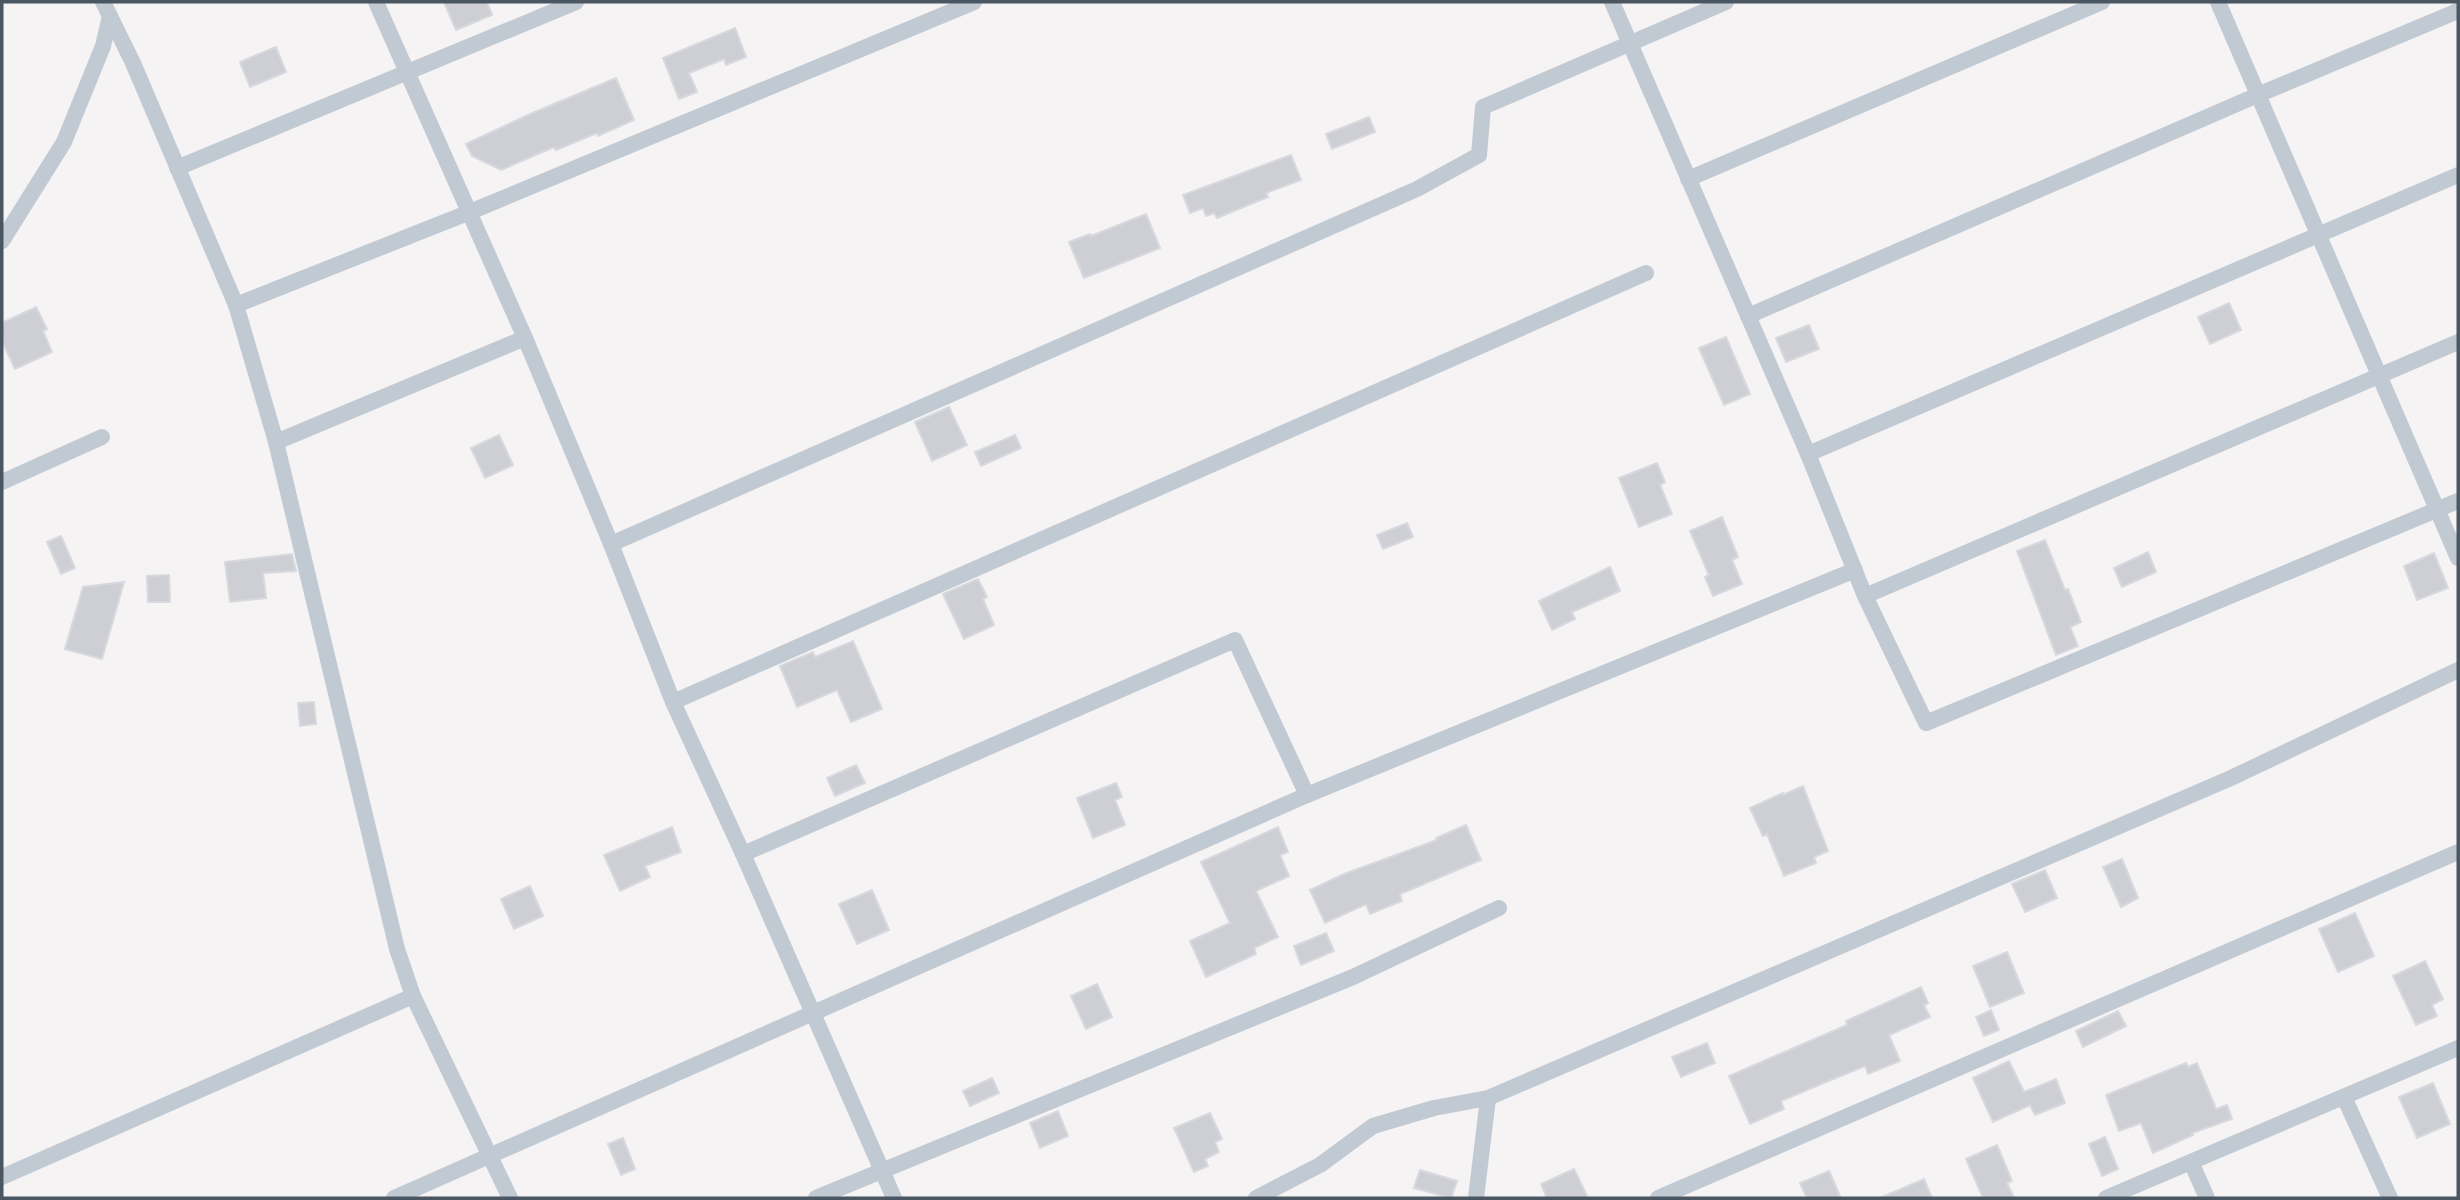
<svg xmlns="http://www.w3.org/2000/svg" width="2460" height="1200" viewBox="0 0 2460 1200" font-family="'Asap Condensed',sans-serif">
<rect width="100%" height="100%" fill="#f5f3f3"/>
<!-- building -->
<g fill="#cdcfd5" stroke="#d7d9de" stroke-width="2">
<path d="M444,2h43l5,13 -36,15z"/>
<path d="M735,28l11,29 -20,8 -2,-6 -35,14 8,19 -18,7 -16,-41z"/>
<path d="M276,47l10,25 -36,15 -10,-25z"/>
<path d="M616,78l18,42 -36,16 -1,-3 -41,17 -2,-3 -53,23 -29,-14 -6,-12 64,-30z"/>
<path d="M1369,117l6,15 -43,17 -6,-15z"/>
<path d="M1291,155l10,25 -35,13 2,4 -51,21 -3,-5 -8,3 -3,-8 -13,5 -7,-18z"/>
<path d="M1146,214l14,34 -76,30 -15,-36 21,-8 1,2z"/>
<path d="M2229,303l12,27 -31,14 -12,-27z"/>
<path d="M36,307l11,22 -4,2 9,21 -37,17 -13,-28v-18z"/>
<path d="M1809,325l10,24 -33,13 -10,-24z"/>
<path d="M1726,337l24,57 -26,11 -25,-57z"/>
<path d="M949,407l18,38 -35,16 -17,-39z"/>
<path d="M499,435l14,30 -28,13 -14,-30z"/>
<path d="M1015,435l6,13 -40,18 -6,-14z"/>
<path d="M1657,463l8,19 -5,3 12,29 -33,13 -20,-49z"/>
<path d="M1722,517l16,40 -6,3 10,24 -29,12 -8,-19 4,-2 -19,-44z"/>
<path d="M1407,523l6,14 -30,12 -6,-14z"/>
<path d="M61,536l14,32 -14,6 -14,-32z"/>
<path d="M2045,540l20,50 3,-1 13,33 -11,5 8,19 -22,9 -39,-104z"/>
<path d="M2148,552l8,20 -34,15 -8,-19z"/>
<path d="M2434,553l14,35 -31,12 -13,-34z"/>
<path d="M292,554l4,17 -33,2 3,25 -36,4 -5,-40z"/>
<path d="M1610,567l10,24 -48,21 3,7 -23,11 -13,-29z"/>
<path d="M169,575l1,27h-22l-1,-26z"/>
<path d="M978,579l9,18 -4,2 11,26 -30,14 -21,-45z"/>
<path d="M124,582l-22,77 -37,-10 18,-62z"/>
<path d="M853,641l29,68 -31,13 -14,-32 -40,17 -17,-41 33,-14 2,5z"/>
<path d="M314,702l2,22 -16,2 -2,-23z"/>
<path d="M856,765l9,18 -30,13 -8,-18z"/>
<path d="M1116,783l6,14 -7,3 10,25 -32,13 -16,-40z"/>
<path d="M1803,786l25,65 -14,6 2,6 -32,13 -17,-42 -4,2 -13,-28 33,-15v2z"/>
<path d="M1466,825l15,35 -81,34 2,7 -32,13 -4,-10 -41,19 -15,-33 34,-16 93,-34 -1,-2z"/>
<path d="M672,827l9,25 -36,14 5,11 -30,14 -16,-36z"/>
<path d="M1278,827l10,25 -8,3 9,21 -33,15 22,46 -24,11 2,6 -50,23 -16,-36 40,-18 -29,-61z"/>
<path d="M2122,859l16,39 -17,9 -18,-40z"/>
<path d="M2045,870l12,28 -32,14 -13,-28z"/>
<path d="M530,886l13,30 -29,13 -13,-30z"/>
<path d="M872,890l17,40 -32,14 -18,-40z"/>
<path d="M2355,913l19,43 -36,16 -19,-43z"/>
<path d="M1326,933l8,18 -33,14 -7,-19z"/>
<path d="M2007,952l17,41 -34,14 -17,-41z"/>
<path d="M2425,961l18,38 -11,6 5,11 -21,9 -23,-49z"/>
<path d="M1097,984l15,33 -26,12 -15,-33z"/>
<path d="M1921,987l7,16 -4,2 6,12 -41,18 11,26 -32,13 -3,-8 -39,16 -45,19 3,8 -34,15 -21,-48 118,-51 -1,-4z"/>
<path d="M1991,1010l8,20 -15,6 -8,-19z"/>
<path d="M2118,1011l8,15 -43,21 -7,-16z"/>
<path d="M1707,1043l8,20 -34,14 -9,-20z"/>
<path d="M2009,1061l15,31 32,-13 9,24 -30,12 -5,-10 -37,17 -20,-44z"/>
<path d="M2186,1063l2,4 9,-4 19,46 11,-4 5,14 -40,14 1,2 -40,18 -12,-30 -22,8 -13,-36z"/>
<path d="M992,1078l7,15 -29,13 -7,-15z"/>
<path d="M2433,1083l17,41 -33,14 -18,-41z"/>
<path d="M1058,1111l10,25 -28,12 -10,-25z"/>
<path d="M1210,1113l12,26 -7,3 4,10 -14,7 3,7 -14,6 -20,-44z"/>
<path d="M2105,1137l13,32 -16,7 -13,-32z"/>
<path d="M623,1138l12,31 -14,6 -13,-31z"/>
<path d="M1997,1145l15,36 -5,2 7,15h-31l-17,-39z"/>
<path d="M1574,1169l14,29h-41l-6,-14z"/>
<path d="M1420,1170l37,11 -6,17 -37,-10z"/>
<path d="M1829,1171l12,27h-34l-7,-15z"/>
<path d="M1924,1179l8,19h-52z"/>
</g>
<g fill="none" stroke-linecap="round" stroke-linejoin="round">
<!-- minor -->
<g stroke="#c1cad2" stroke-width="16">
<path d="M103,2l30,61 103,242 40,137 121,507 16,47 97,202"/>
<path d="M376,2l149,336 86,206 62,158 70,152 151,344"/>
<path d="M1612,2l196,452 57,142 61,127 532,-222"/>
<path d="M2218,2l240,556"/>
<path d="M177,168l399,-166"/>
<path d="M1688,179l414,-177"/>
<path d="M2,241l62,-99 39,-96 7,-30"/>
<path d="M236,305l234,-93 504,-210"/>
<path d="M1748,316l512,-222 198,-83"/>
<path d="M276,442l249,-104"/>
<path d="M1808,454l650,-279"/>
<path d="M2,482l100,-45"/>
<path d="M611,544l806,-355 62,-34 4,-48 243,-105"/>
<path d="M1865,596l593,-254"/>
<path d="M673,702l973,-429"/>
<path d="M743,854l492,-214 72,155"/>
<path d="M2344,1097l46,101"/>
<path d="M2191,1162l16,36"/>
<path d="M2,1177l411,-181"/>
<path d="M394,1198l913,-403 548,-225"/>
<path d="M816,1198l537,-221 146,-69"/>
<path d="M1256,1198l64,-33 53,-39 61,-18 54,-10 743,-320 227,-108"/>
<path d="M1476,1198l12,-100"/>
<path d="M1658,1198l800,-346"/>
<path d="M2106,1198l352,-150"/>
</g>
</g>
<!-- border -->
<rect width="2460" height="1200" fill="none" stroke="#4a5661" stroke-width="7"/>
</svg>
